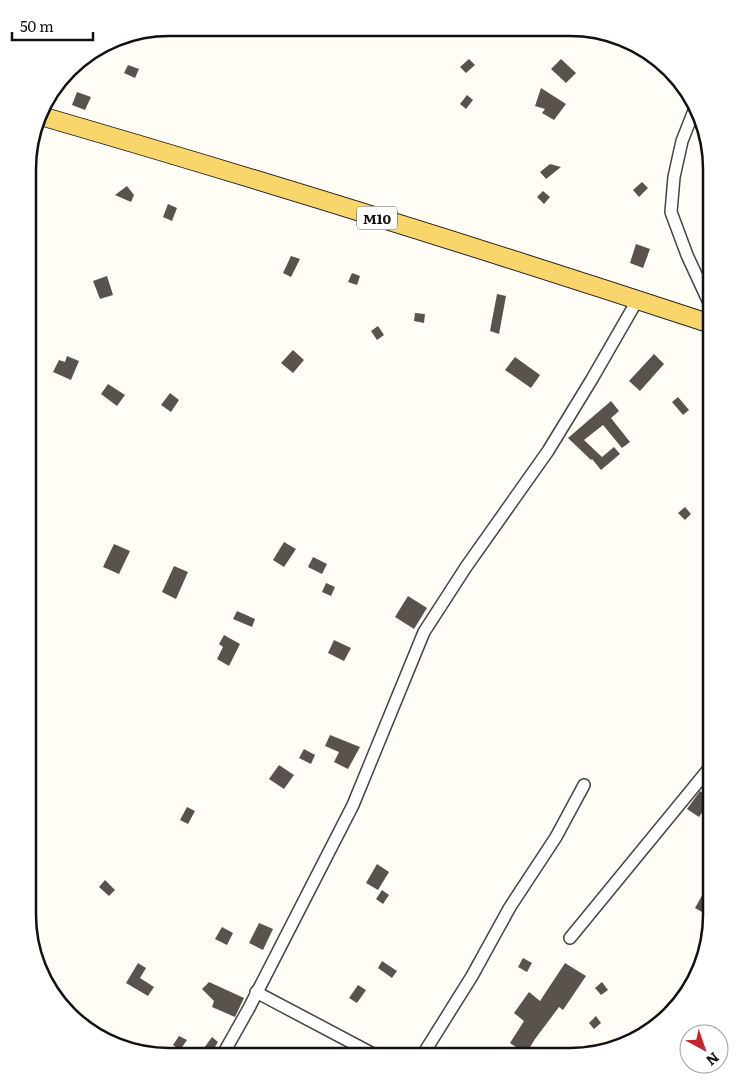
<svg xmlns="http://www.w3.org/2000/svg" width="739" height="1084" viewBox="0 0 739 1084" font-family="Literata,serif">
<rect width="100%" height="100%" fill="#fffdf5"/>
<!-- building -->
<g fill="#5a524d">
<path d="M469,59l6,6 -9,8 -6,-6z"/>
<path d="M561,59l15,14 -10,10 -15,-14z"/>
<path d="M128,65l11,4 -4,9 -11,-5z"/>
<path d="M541,88l25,16 -12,16 -12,-7 3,-4 -10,-3z"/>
<path d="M77,92l14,5 -6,13 -13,-5z"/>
<path d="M467,95l6,5 -7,9 -6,-5z"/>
<path d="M550,164l11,3 -15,12 -6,-7z"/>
<path d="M642,182l6,6 -9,9 -6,-7z"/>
<path d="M127,186l7,9 -3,7 -16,-7z"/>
<path d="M543,191l7,6 -6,7 -7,-7z"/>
<path d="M168,204l9,4 -5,13 -9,-4z"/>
<path d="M636,244l14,5 -7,19 -13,-5z"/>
<path d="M291,256l9,3 -9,18 -8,-4z"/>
<path d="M352,273l8,3 -3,9 -9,-3z"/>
<path d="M107,276l6,19 -13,4 -7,-18z"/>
<path d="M497,294l9,2 -7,38 -9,-3z"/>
<path d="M415,313l10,1 -1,9 -10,-2z"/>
<path d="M378,326l6,9 -7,5 -6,-9z"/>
<path d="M293,350l11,10 -11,13 -12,-10z"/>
<path d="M654,354l10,10 -24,27 -11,-10z"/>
<path d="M67,356l12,5 -8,19 -18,-8 6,-12 6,2z"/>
<path d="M515,357l25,18 -9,13 -26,-18z"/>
<path d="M108,384l17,11 -8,11 -16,-12z"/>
<path d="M170,393l9,7 -8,12 -10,-7z"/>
<path d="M678,397l11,13 -6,5 -11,-13z"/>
<path d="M611,401l8,10 -8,7 19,24 -8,6 -19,-23 -19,15 18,17 12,-10 6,7 -19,16 -9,-11 -1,1 -23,-22z"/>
<path d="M685,507l6,7 -6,6 -7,-7z"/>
<path d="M284,542l12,7 -12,18 -11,-7z"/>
<path d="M114,544l16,7 -11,23 -16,-7z"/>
<path d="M313,557l14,7 -5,10 -14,-7z"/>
<path d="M174,566l14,6 -12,27 -14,-7z"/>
<path d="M326,583l9,4 -4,9 -9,-4z"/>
<path d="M408,596l19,12 -13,21 -19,-12z"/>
<path d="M237,611l18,8 -3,8 -19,-8z"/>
<path d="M224,635l16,9 -11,22 -12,-7 6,-12 -4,-3z"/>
<path d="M334,640l17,8 -7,13 -16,-8z"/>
<path d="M330,735l30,12 -12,22 -14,-7 5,-10 -14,-6z"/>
<path d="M304,749l11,6 -4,9 -12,-6z"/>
<path d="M279,765l15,10 -10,14 -15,-10z"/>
<path d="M700,791l11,8 -12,18 -12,-8z"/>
<path d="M187,807l8,4 -7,13 -8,-4z"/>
<path d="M377,864l12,8 -11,18 -12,-7z"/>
<path d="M105,880l10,10 -6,6 -10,-9z"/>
<path d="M382,890l7,5 -6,9 -7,-5z"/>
<path d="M705,890l6,3v24l-16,-9z"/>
<path d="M259,923l14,6 -10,21 -14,-7z"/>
<path d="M222,927l11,6 -6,12 -12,-6z"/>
<path d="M523,958l9,5 -5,9 -9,-5z"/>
<path d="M382,961l15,10 -5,7 -14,-10z"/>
<path d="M138,963l8,5 -6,10 14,9 -6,9 -22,-13z"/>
<path d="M565,963l21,13 -23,34 -4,-3 -24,32 -9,15 -16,-11 14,-22 -10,-8 15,-21 11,9z"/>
<path d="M209,982l35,16 -9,19 -23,-10 2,-6 -12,-12z"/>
<path d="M602,982l6,8 -7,5 -6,-7z"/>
<path d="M358,985l8,5 -9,13 -8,-5z"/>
<path d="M596,1016l5,7 -7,6 -5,-6z"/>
<path d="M179,1036l8,4 -7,10 -7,-5z"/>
<path d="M212,1037l6,5 -8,13h-11z"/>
</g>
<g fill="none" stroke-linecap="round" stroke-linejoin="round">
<!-- minor casing -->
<g stroke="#444" stroke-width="14">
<g id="minor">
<path d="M695,108l-13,33 -8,36 -3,35 16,43 24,52"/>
<path d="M570,938l141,-172"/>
<path d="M256,992l121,64"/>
<path d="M222,1056l27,-48 104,-203 71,-173 42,-65 82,-116 44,-72 46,-80"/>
<path d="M422,1056l50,-80 38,-69 46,-70 28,-52"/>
</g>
</g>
<!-- primary casing -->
<g stroke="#222" stroke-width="20">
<path id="primary" d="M41,116c224,65 448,135 670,208"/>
</g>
<!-- minor -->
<use href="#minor" stroke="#fff" stroke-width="11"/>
<!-- primary -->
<use href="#primary" stroke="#f9d66b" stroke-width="18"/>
</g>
<g text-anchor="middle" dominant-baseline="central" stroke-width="5" stroke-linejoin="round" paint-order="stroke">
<!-- shield labels -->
<rect fill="#fff" stroke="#585858" stroke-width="1" x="357" y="206.5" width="40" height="23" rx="4"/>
<g font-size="14" font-weight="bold" fill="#111">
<text x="377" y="218">M10</text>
</g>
</g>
<!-- crop -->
<path d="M0 0H739V1084H0ZM169 36H570A133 133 0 0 1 703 169V915A133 133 0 0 1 570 1048H169A133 133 0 0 1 36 915V169A133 133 0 0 1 169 36Z" fill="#fff" fill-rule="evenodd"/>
<path fill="none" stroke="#111" stroke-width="2.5" d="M169 36H570A133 133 0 0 1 703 169V915A133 133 0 0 1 570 1048H169A133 133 0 0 1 36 915V169A133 133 0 0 1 169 36Z"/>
<!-- north arrow -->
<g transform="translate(704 1049) rotate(140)"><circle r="24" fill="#ffffff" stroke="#a0a0a0"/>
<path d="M0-4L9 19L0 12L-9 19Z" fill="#c4262e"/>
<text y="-8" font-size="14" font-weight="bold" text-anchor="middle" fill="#111111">N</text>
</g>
<!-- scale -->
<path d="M12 32v8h81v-8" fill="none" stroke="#111111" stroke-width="2.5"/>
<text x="20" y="32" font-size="15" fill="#111111" stroke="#ffffff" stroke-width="4" paint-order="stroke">50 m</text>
</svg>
